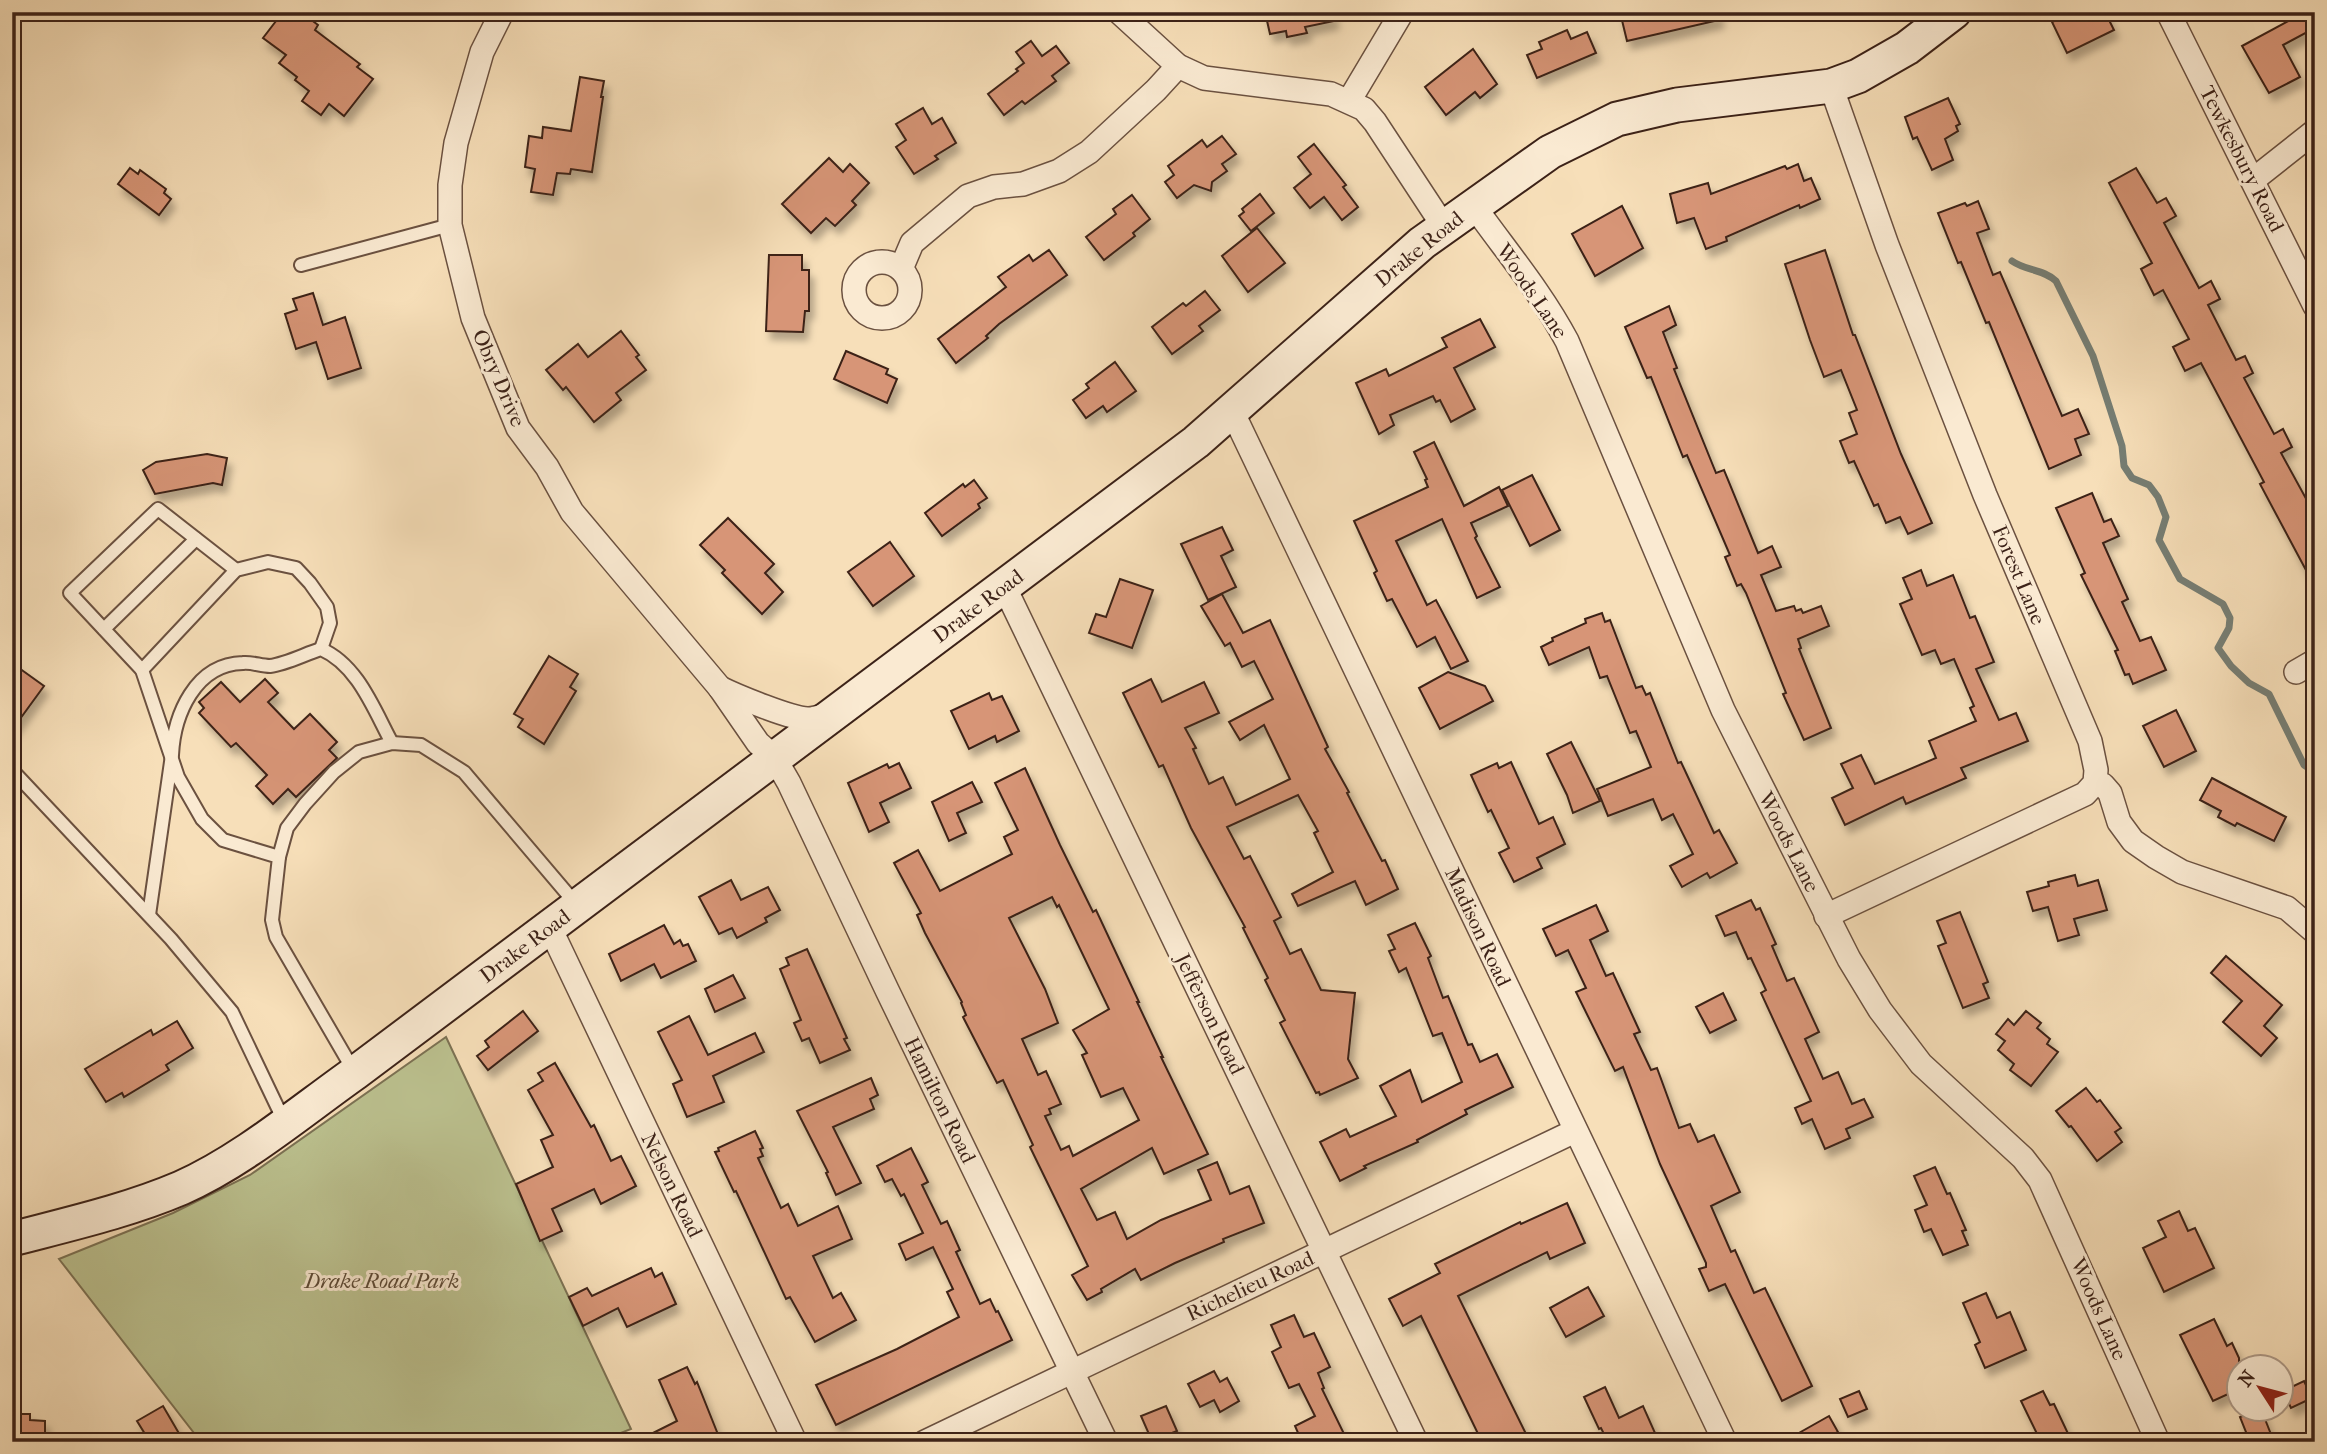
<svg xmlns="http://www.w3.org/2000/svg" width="2327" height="1454" viewBox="0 0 2327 1454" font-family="'IM FELL French Canon',serif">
<defs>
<filter id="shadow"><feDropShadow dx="4.5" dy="8" stdDeviation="3.5" flood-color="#0004"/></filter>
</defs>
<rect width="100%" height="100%" fill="#f7dfb9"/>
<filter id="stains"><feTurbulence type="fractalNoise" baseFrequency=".00286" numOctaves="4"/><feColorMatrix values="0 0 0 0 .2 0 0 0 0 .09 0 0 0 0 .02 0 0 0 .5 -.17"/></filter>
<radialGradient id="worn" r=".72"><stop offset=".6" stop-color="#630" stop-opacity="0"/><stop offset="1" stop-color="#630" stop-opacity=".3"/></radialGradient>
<!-- green -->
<path fill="#bcc290" stroke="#7c7254" stroke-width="2" d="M446,1037l185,392 -33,13h-397l-142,-183 114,-46 77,-38z"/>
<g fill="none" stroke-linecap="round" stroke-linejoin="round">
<!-- stream -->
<path stroke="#767e74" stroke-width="7" d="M2012,261c14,10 31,8 44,20l37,75 29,90 2,20 8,12 17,7 9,12 8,20 -7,23 21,39 43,25 7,14 -1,10 -11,20 13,18 18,17 20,11 35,71 11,7"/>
</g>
<!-- building -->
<g fill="#d79577" stroke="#3c2218" stroke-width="2" fill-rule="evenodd" filter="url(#shadow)">
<path d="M283,12h18l17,13 -3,5 45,34 -3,3 16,12 -29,37 -15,-12 -8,11 -19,-14 7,-10 -14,-11 2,-3 -18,-14 7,-8 -23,-17z"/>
<path d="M1265,12h68l1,9 -29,6 2,6 -20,4 -1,-6 -16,3z"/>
<path d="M1620,12h98l1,8 -92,21z"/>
<path d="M2073,12h32l9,18 -47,23 -15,-31z"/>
<path d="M2305,12h10v16l-32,17 17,32 -31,16 -27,-47z"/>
<path d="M1567,30l4,9 16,-7 9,21 -59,25 -10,-23 15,-6 -3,-7z"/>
<path d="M1031,41l11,15 14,-10 13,17 -17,13 4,5 -31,23 -3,-3 -18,14 -16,-21 30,-23 -2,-2 8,-6 -8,-11z"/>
<path d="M1473,49l24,35 -17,14 -5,-6 -29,23 -21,-28z"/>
<path d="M580,77l24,4 -3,16h2l-11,75 -21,-3 -1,5 -13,-1 -4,22 -22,-3 4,-23 -10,-2 4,-31 13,2 1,-11 28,4z"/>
<path d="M1948,98l12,26 -4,2 2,5 -13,8 8,21 -21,10 -15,-33 -4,2 -8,-22z"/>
<path d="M923,108l9,16 10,-6 14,25 -21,13 3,3 -24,15 -18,-27 10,-7 -10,-16z"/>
<path d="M1222,136l14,18 -14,10 5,7 -15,11 -1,9 -17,-6 -17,13 -12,-16 9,-7 -6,-9 34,-26 5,7z"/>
<path d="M1314,144l32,41 -3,2 15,20 -16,13 -18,-23 -14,11 -16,-20 17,-14 -13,-17z"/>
<path d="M829,158l14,14 7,-8 19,19 -17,18 4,4 -21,21 -9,-8 -15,15 -29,-29z"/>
<path d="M1798,164l6,17 7,-3 9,21 -20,9 -1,-3 -73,32 1,4 -21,8 -12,-31 -17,5 -7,-29 38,-11 3,11 74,-28 2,3z"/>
<path d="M130,168l8,6 2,-4 26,19 -2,4 7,6 -12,16 -41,-31z"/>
<path d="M2136,168l21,35 9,-5 10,18 -12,7 35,65 12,-7 9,18 -12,6 28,55 9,-4 8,17 -9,5 30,56 9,-5 9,18 -11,6 34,62v72l-55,-103 4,-2 -63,-119 -16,8 -12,-24 16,-8 -26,-49 -9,5 -13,-26 11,-6 -43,-80z"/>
<path d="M1260,194l14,19 -23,18 -12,-15 5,-4 -2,-3z"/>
<path d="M1132,195l18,24 -17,14 2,3 -31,24 -18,-23 30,-23 -3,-5z"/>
<path d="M1978,201l11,28 -12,4 16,42 7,-3 62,144 16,-7 11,25 -14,5 6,16 -32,14 -60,-147 -3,1 -25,-61 -3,1 -20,-50 27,-10 2,3z"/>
<path d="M1622,206l21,42 -48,28 -23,-42z"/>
<path d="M1257,228l28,35 -37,29 -26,-36z"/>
<path d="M1049,250l18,25 -68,49 -13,12 2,2 -32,25 -18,-24 68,-52 -8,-10 31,-22 4,6z"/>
<path d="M1825,250l28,85h2l46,119 31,69 -24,11 -8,-17 -14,6 -8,-19 -4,2 -20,-45 -5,2 -9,-22 17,-7 -8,-21 8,-3 -16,-40 -17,7 -14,-37 -25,-76z"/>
<path d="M769,255h33v15h7v41h-4l-2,21 -37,-1z"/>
<path d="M1205,291l15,19 -21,16 4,5 -31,23 -20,-27 31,-24 3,3z"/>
<path d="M313,293l10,32 22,-8 16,51 -33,11 -12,-37 -20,7 -11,-35 12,-4 -4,-11z"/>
<path d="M1669,306l7,19 -13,7 14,36 -3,1 42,104 8,-3 34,83 14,-7 9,21 -20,8 15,36 18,-5 2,5 5,-2 2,4 18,-7 8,20 -31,13 3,9 -2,1 32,79 -27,12 -21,-46 3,-1 -40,-100 -5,-9 -4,2 -12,-29 5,-2 -43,-100 -4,2 -32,-80 -4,1 -22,-51z"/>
<path d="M1480,319l15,28 -41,21 21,41 -24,13 -11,-22 -4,2 -3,-6 -43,19 4,10 -15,9 -23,-51 30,-14 3,7 58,-29 -5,-9z"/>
<path d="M621,331l18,24 -3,2 10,13 -30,23 5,7 -27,22 -28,-35 -3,3 -17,-20 32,-26 10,13z"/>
<path d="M846,351l42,18 -2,5 11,5 -10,24 -53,-24z"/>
<path d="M1115,362l21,29 -29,21 -4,-6 -17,12 -13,-18 16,-12 -3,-4z"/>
<path d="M1434,442l30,64 35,-19 9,19 -37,17 6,13 -2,2 25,49 -23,11 -35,-79 -46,22 31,64 9,-5 32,61 -17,8 -16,-32 -18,10 -25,-48 -5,2 -13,-28 3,-2 -23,-50 74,-34 -3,-7 2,-1 -13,-27z"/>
<path d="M207,454l20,4 -5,27 -9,-2 -58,11 -12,-24 13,-8z"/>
<path d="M1532,475l28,55 -30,16 -28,-56z"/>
<path d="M974,480l13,18 -9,6 2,4 -38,28 -17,-23 38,-29 2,3z"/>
<path d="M2092,493l12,29 7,-3 8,17 -16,7 25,56 -6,3 18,39 11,-4 15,33 -33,14 -4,-10 -4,1 -10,-24 3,-1 -37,-75 4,-2 -29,-65z"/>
<path d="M728,518l46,46 -9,9 18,19 -21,22 -40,-41 3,-3 -25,-25z"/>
<path d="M1222,527l11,23 -12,6 15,31 -28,13 -27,-56z"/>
<path d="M890,542l24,34 -41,30 -25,-34z"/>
<path d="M1921,570l6,16 26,-11 17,43 5,-2 19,46 -18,7 23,51 17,-7 12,28 -67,27 5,10 -60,26 -3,-7 -58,28 -13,-27 21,-10 -12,-24 20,-9 14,29 61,-26 -7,-17 47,-20 -6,-13 4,-2 -20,-47 -13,5 -6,-14 -13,5 -22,-51 12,-5 -9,-21z"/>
<path d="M1120,579l33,11 -21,58 -43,-15 7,-19 10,3z"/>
<path d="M1222,594l21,39 27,-13 58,127 -3,2 24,43 -2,1 35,68 3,-1 13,29 -32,16 -11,-24 -57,25 -6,-12 41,-22 -19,-39 4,-2 -20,-36 -71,32 17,32 6,-3 31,61 -7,4 16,33 11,-5 20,41 34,3 -7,66 10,19 -38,17 -1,-3 -3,1 -36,-70 5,-3 -20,-40 3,-2 -25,-50 2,-1 -54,-99 -28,-63 -4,2 -36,-74 28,-14 11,23 42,-20 15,31 -34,15 11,20 -3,1 16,35 14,-7 13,28 54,-26 -26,-54 -24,15 -11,-18 44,-23 -19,-38 -12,6 -12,-24 -5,3 -24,-40z"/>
<path d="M1602,613l3,9 5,-2 26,68 6,-2 4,9 4,-2 28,70 3,-1 33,71 5,-3 18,33 -27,15 -3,-5 -25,14 -12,-21 23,-12 -20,-40 -11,6 -9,-21 -45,17 -11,-27 54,-22 -15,-36 -6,2 -23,-57 -7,2 -11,-31 -40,18 -8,-18 12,-6 -1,-3 34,-15 -1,-4z"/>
<path d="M549,656l29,18 -8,13 6,4 -32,53 -26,-17 5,-8 -9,-5z"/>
<path d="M12,663l32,23 -32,44z"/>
<path d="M1448,672l37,14 8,15 -53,28 -21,-41z"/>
<path d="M265,679l13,14 -10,9 26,27 16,-15 27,28 -8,8 8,8 -41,39 -8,-8 -15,15 -17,-18 11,-11 -31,-32 -5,4 -32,-34 5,-5 -5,-6 22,-20 19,20z"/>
<path d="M989,693l3,7 10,-4 17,35 -22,11 -2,-6 -26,13 -18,-38z"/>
<path d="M2176,710l20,41 -32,16 -21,-41z"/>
<path d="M1571,742l29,59 -27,12 -6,-18 -20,-41z"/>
<path d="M1511,762l28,62 14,-7 12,27 -28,14 5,10 -28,14 -15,-29 10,-5 -18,-38 -3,2 -17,-37 26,-12 2,5z"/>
<path d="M899,763l12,25 -31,15 9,19 -20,10 -21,-49 39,-19 2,4z"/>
<path d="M1025,768l35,77 33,67 3,-2 43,92h-2l26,55h-2l47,97 -44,20 -12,-26 -71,41 16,31 18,-8 12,27 34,-19 50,-20 -13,-30 19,-8 13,32 19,-8 15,37 -41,16 1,3 -49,21 -34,17 -6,-11 -34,20 1,3 -15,8 -15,-25 16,-9 -58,-119 3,-2 -30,-65 -6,3 -34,-66 3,-2 -5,-12 1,-1 -37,-69 -8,-18 4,-2 -27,-50 24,-13 22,41 72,-37 -8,-17 14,-7 -23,-47zM1052,897l5,10 2,-2 50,104 -36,21 14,23 -5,2 19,42 22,-9 16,32 -66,36 -4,-10 -8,4 -16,-34 6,-2 -2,-5 12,-5 -15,-33 -8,4 -16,-36 36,-16 -13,-34 -36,-71z"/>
<path d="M2212,778l74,39 -12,24 -37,-18 -2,3 -17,-9 3,-6 -21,-11z"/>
<path d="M972,782l10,20 -25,11 9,20 -17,8 -17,-39z"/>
<path d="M2075,875l3,11 20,-6 9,30 -33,9 5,16 -21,6 -10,-34 -15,4 -6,-19 22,-6 -1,-4z"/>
<path d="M731,880l10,20 27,-13 12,23 -15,8 2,4 -30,16 -5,-10 -13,6 -20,-37z"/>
<path d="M1751,900l5,10 4,-2 16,36 -4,2 15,35 7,-3 25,54 -14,7 18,40 15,-7 14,32 12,-5 9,18 -27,12 4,9 -25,11 -13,-30 -10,5 -7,-16 16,-7 -50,-108 5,-3 -15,-32 -3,1 -12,-27 -11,4 -9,-20z"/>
<path d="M1596,905l12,26 -18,9 16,36 7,-3 27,59 -6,2 17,36 6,-2 22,60 11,-4 8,18 16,-7 26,57 -29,14 20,46 4,-2 19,43 11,-5 47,98 -30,15 -57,-117 -16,7 -10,-22 7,-2v-4l-46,-99 -37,-97 -8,4 -39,-79 10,-4 -18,-38 -12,6 -13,-27z"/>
<path d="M1960,912l28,70 -5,2 6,14 -26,10 -25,-62 8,-3 -9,-22z"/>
<path d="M1415,923l16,33 -3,2 15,40 5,-2 20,49 4,-1 8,18 17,-8 16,33 -48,23 2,4 -50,26 1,2 -54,24 2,2 -26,13 -20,-39 26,-13 4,8 46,-21 -16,-30 30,-16 12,32 40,-20 -20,-49 -9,3 -27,-68 -7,4 -10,-21 6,-2 -7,-14z"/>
<path d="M664,925l10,19 6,-4 3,6 5,-2 8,17 -35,17 -7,-14 -33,17 -12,-27z"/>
<path d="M807,949l40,89 -3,1 6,11 -30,13 -11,-25 -7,3 -8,-18 7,-3 -21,-51 9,-4 -3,-7z"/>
<path d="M2226,956l56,49 -18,21 13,12 -16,18 -38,-34 19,-21 -31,-28z"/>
<path d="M733,975l12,23 -30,14 -10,-23z"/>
<path d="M1723,993l13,27 -26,13 -14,-26z"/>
<path d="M523,1011l15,20 -50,39 -11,-14 12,-9 -4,-6z"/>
<path d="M2026,1011l15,12 -4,5 13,11 -3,5 11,8 -27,34 -21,-16 4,-6 -16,-14 7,-9 -9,-7 12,-15 6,6z"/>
<path d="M689,1016l19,39 47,-22 9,19 -51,24 11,26 -37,15 -14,-33 9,-4 -24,-48z"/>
<path d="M177,1021l16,27 -27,17 3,5 -45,27 -2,-4 -16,9 -21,-33 66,-39 2,5z"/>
<path d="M555,1063l36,64 3,-2 17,36 10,-5 15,30 -35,18 -7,-15 -42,20 10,22 -22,10 -24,-57 37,-17 -12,-27 12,-5 -25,-45 15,-9 -5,-8z"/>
<path d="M871,1078l7,17 -8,4 4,10 -41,18 28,56 -25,12 -10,-22 2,-1 -31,-61z"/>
<path d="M2086,1088l11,14 3,-2 21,28 -6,4 7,10 -25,19 -26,-35 -2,1 -13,-16z"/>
<path d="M755,1131l8,17 -3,1 3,7 -5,2 23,50 7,-4 10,22 40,-20 14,33 -39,17 20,42 8,-5 15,27 -41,22 -25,-45 -4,2 -50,-108 -2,1 -19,-40 4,-1 -1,-3z"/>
<path d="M911,1148l17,34 -6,3 19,39 6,-3 13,29 -4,2 24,52 10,-5 6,13 2,-1 14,29 -176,85 -20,-40 81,-36 62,-32 -12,-25 6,-3 -20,-42 -27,13 -7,-16 24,-11 -19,-39 -3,2 -9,-17 -7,3 -8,-16z"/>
<path d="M1935,1167l12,27 3,-1 16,37 -4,1 6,14 -25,10 -12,-26 -7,3 -9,-22 12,-5 -13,-29z"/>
<path d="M1567,1203l18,40 -35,16 -3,-7 -89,44 72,146h-48l-61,-126 -18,10 -14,-27 51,-26 -5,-9 85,-42 1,2z"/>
<path d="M2179,1211l9,20 7,-3 19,40 -50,24 -21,-44 23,-11 -8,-16z"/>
<path d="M651,1268l4,9 7,-4 14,31 -49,23 -9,-19 -35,18 -14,-29 18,-9 5,8z"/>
<path d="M1588,1287l16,29 -38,21 -16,-29z"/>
<path d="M1986,1293l11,25 13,-6 16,38 -41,18 -10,-23 5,-3 -17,-39z"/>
<path d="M1294,1315l10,22 10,-4 16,34 -12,6 6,15 -2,1 26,53h-46l-7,-16 20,-10 -16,-32 -10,4 -17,-36 9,-5 -10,-22z"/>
<path d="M2214,1319l13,27 5,-3 7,15v31l-26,12 -33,-66z"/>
<path d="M687,1367l8,17 2,-2 24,60h-86l42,-21 -18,-41z"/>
<path d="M1214,1371l6,11 7,-4 12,23 -19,11 -6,-12 -14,7 -12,-23z"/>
<path d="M2304,1381l8,17 -21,10 -8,-17z"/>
<path d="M1605,1387l14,31 24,-12 16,36h-51l-7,-14 -2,1 -15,-32z"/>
<path d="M1859,1391l8,18 -19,8 -8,-18z"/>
<path d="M2043,1391l7,14 4,-1 18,38h-31l-20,-41z"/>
<path d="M163,1406l21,36h-34l-13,-21z"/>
<path d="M1166,1406l11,25 -25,10 -11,-25z"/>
<path d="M2261,1409l13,33h-24l-10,-25z"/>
<path d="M12,1414h18v6l15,1v21h-33z"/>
<path d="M1829,1416l9,16 -4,2 4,8h-55z"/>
</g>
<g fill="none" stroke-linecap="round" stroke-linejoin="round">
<!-- lane casing -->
<g stroke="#6b5140" stroke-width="16">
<g id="lane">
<path d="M301,265l149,-40"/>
<path d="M236,570l-78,-61 -88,84 72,77 36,107 24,42 21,21 56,17 -7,63 4,17 79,136"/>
<path d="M104,629l92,-90"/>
<path d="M142,670l94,-100 32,-8 28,6 14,15 17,24 3,16 -9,26"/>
<path d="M12,770l159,169 61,73 53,111"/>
<path d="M279,857l8,-29 18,-24 29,-32 25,-20 33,-9 29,2 43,27 112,132"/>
<path d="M149,915l23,-160c2,-40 23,-91 71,-92 9,-1 18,3 27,3 16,-2 35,-12 51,-17 37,16 53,61 71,94"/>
</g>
</g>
<!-- street casing -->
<g stroke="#6b5140" stroke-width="26">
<g id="street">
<path d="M502,12l-20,40 -26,91 -6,42v40l23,93 45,110 29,39 25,45 148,176 38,55 16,14 15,26 98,207 219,452"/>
<path d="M1119,12l59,54 26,12 127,16 33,15 11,13 69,105"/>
<path d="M2168,12l147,294"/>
<path d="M1349,101l53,-89"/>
<path d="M2253,180l62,-49"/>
<path d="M1474,206c32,45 67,86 93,135l156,369 126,249 31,51 41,54 102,94 17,22 118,262"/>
<circle cx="882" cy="290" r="28"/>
<path d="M901,269l11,-26 56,-47 26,-9 29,-3 36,-13 30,-19 67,-62 22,-24"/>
<path d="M1232,411l493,1031"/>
<path d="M1004,586l412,856"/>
<path d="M2296,672l19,-11"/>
<path d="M720,688c16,8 72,31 88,31 7,0 14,-3 21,-5"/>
<path d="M2095,783l8,2 7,8 9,29 14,19 23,16 26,15 105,36 28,24"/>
<path d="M1826,916l259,-122 10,-11 1,-13 -6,-29 -105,-246 -98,-250 -56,-159"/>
<path d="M550,928l245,514"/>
<path d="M925,1442l650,-311"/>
</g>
</g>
<!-- secondary casing -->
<g stroke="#3c2218" stroke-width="37">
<path id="secondary" d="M12,1239c57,-15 115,-28 169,-51 61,-27 119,-76 174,-115l841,-631 226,-199 128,-91 67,-33 60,-14 154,-19 27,-10 49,-28 47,-36"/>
</g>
<!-- lane -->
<use href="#lane" stroke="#faead2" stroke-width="12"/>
<!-- street -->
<use href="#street" stroke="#faead2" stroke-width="23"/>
<!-- secondary -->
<use href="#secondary" stroke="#faead2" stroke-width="33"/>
</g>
<g text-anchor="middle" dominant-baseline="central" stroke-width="6" stroke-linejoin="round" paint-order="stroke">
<!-- street labels -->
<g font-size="21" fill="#3c2218" stroke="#faead2">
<text transform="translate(2242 159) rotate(63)">Tewkesbury Road</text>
<text transform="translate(1419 249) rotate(-39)">Drake Road</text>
<text transform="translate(1532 291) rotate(56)">Woods Lane</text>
<text transform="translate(499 378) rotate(67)">Obry Drive</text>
<text transform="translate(2019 575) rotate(67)">Forest Lane</text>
<text transform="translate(978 606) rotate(-37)">Drake Road</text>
<text transform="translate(1789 842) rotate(63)">Woods Lane</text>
<text transform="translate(1478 927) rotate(65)">Madison Road</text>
<text transform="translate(525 946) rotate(-37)">Drake Road</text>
<text transform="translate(1210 1014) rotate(64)">Jefferson Road</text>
<text transform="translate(940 1100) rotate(64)">Hamilton Road</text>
<text transform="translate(672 1185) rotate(64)">Nelson Road</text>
<text transform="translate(1250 1286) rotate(-25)">Richelieu Road</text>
<text transform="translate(2099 1309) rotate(66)">Woods Lane</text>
</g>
<!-- park labels -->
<g font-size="21" font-style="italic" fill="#5c4a36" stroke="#faead2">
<text x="382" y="1281">Drake Road Park</text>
</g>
</g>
<!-- margin -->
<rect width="2327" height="1454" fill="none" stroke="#f7dfb9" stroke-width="42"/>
<rect x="14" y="14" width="2299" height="1426" fill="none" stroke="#3c2218" stroke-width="3.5"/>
<rect x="21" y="21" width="2285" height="1412" fill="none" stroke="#3c2218" stroke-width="2"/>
<!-- north arrow -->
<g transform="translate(2260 1388) rotate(306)"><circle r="33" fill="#faead2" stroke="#ae9a88" stroke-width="2"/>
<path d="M0-5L12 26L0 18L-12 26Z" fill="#8f2418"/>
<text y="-10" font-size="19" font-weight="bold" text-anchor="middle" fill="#3c2218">N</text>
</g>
<rect width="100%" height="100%" filter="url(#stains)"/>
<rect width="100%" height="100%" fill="url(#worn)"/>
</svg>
